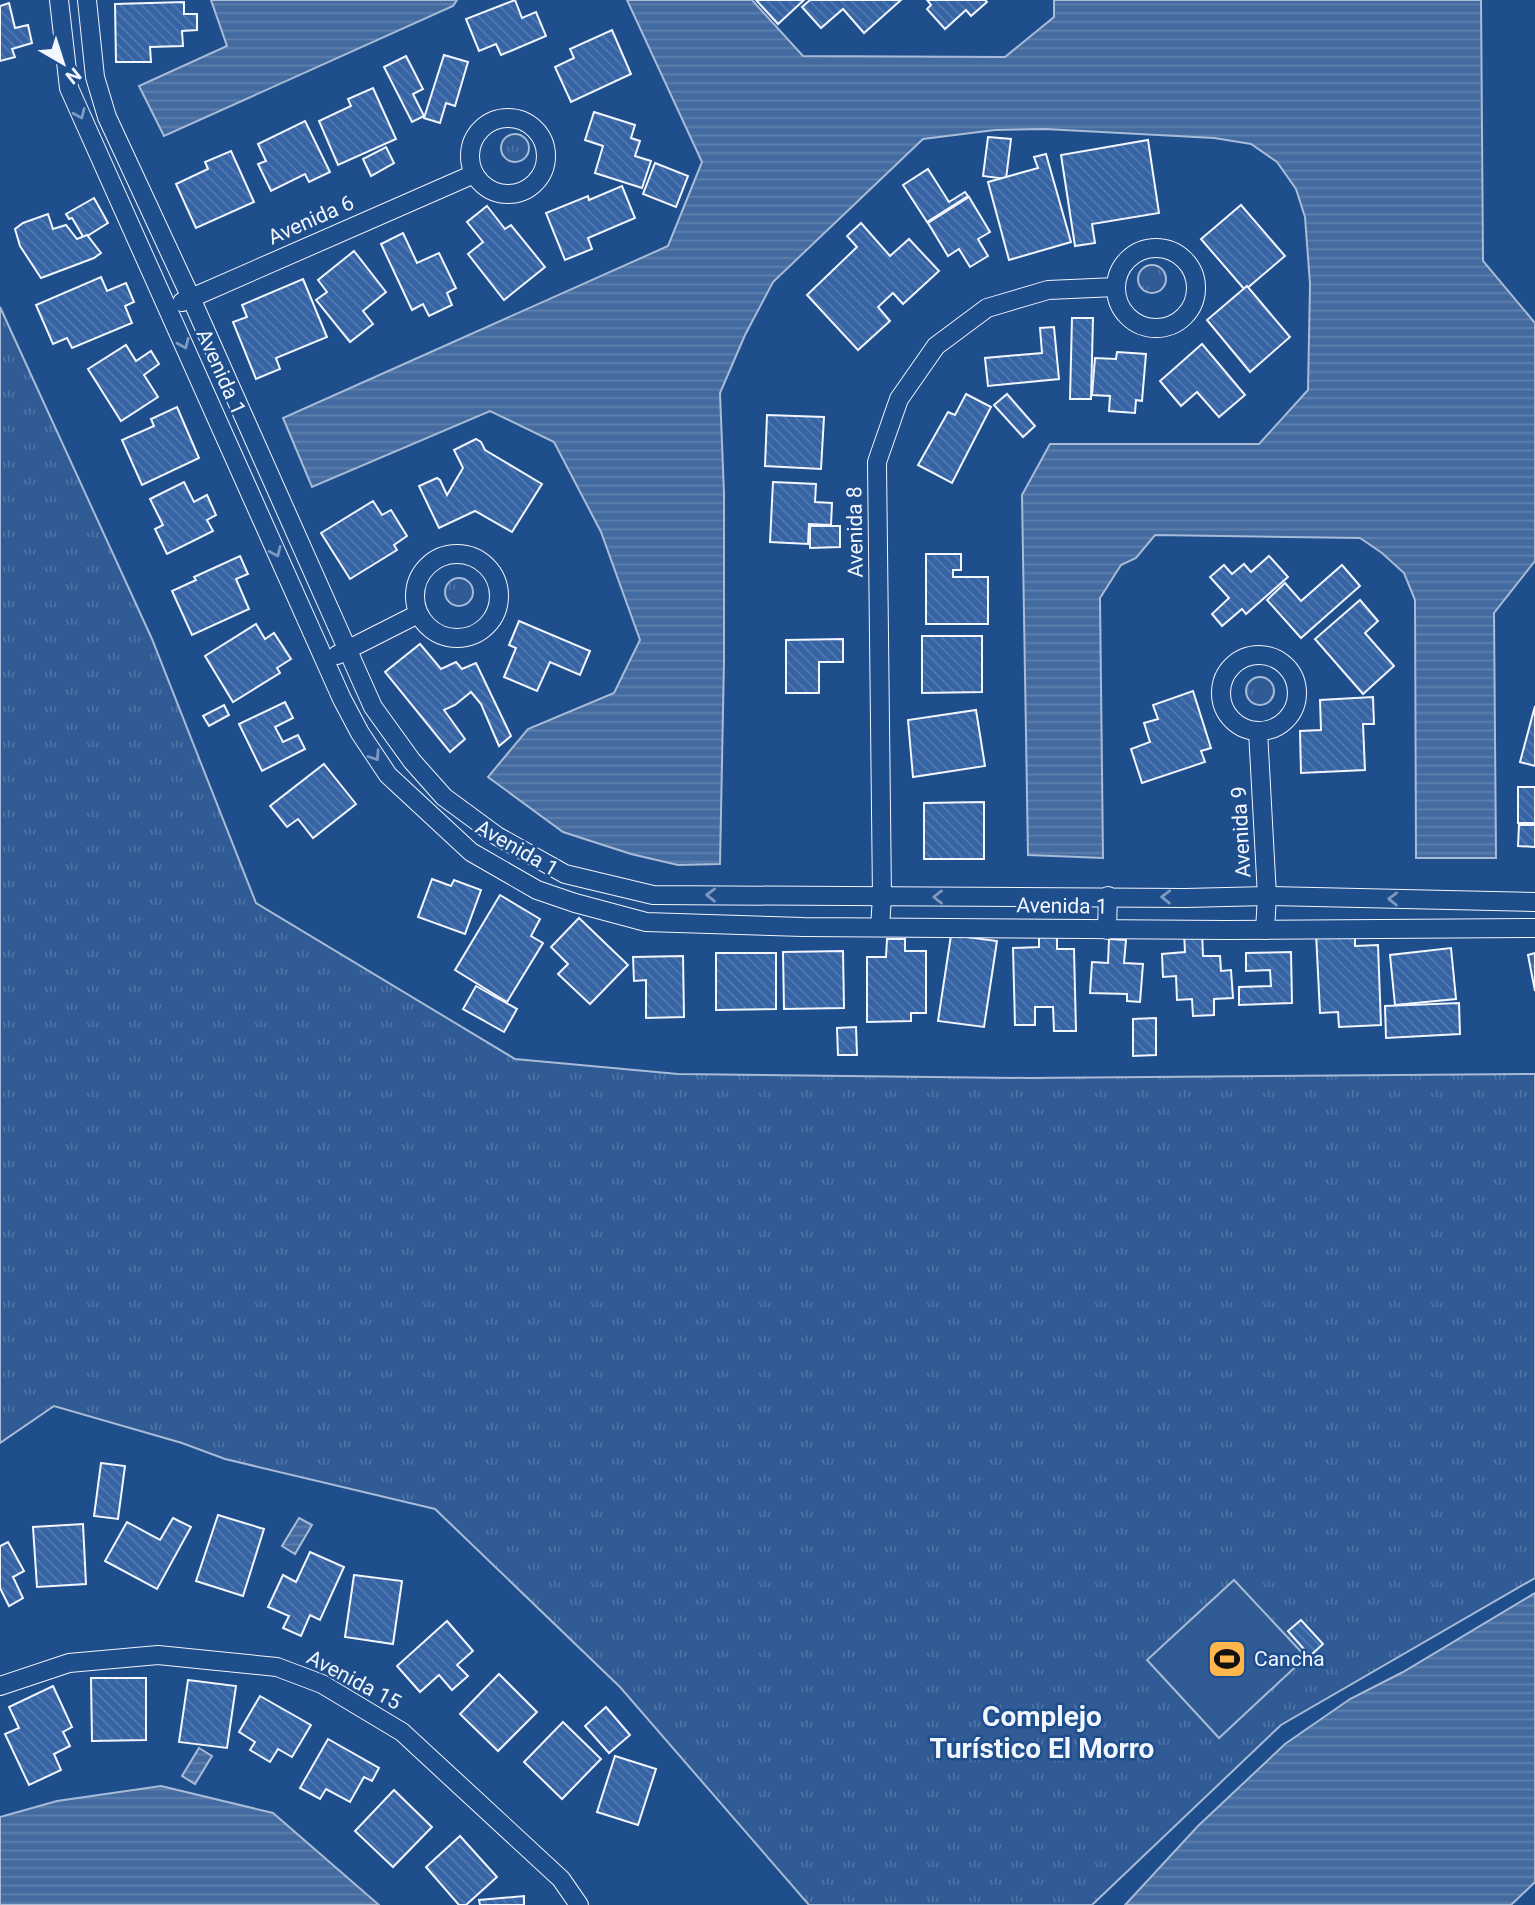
<svg xmlns="http://www.w3.org/2000/svg" width="1535" height="1905" viewBox="0 0 1535 1905" font-family="Roboto,sans-serif">
<defs>
<pattern id="grass-tufts" width="24" height="20" patternUnits="userSpaceOnUse" patternTransform="scale(1.75)"><rect width="24" height="20" fill="#305b95"/><path d="M3 7l-1-3M5 7V3M7 7l1-3M15 17l-1-3M17 17v-4M19 17l1-3" fill="none" stroke="#4e73a5"/></pattern>
<pattern id="water-rules" width="6" height="5" patternUnits="userSpaceOnUse" patternTransform="scale(1.75)"><rect width="6" height="5" fill="#446ba0"/><path d="M0 2.5h6" fill="none" stroke="#5f81ae"/></pattern>
<pattern id="building-back-hatch" width="6" height="6" patternUnits="userSpaceOnUse" patternTransform="scale(1.75)"><rect width="6" height="6" fill="#3563a3"/><path d="M-1 5l2 2M0 0l6 6M5-1l2 2" fill="none" stroke="#537ab1"/></pattern>
</defs>
<rect width="100%" height="100%" fill="#1f4e8c"/>
<!-- grass -->
<g fill="url(#grass-tufts)" stroke="#a8bbd7" stroke-width="2">
<circle cx="515" cy="148" r="14"/>
<circle cx="1152" cy="279" r="14"/>
<path d="M0,307l152,332 104,264 259,156 163,15 349,4 508,-4v504l-254,147 -189,180h-283l-189,-218 -185,-178 -210,-50 -43,-16 -128,-37 -54,37z"/>
<circle cx="459" cy="592" r="14"/>
<circle cx="1260" cy="691" r="14"/>
</g>
<!-- built -->
<path fill="#305b95" stroke="#a8bbd7" stroke-width="2" d="M1234,1580l72,77 -87,81 -72,-78z"/>
<!-- water -->
<g fill="url(#water-rules)" stroke="#a8bbd7" stroke-width="2">
<path d="M211,0h246l-4,6 -289,130 -25,-50 88,-40z"/>
<path d="M627,0h125l51,56 202,1 49,-40v-17h427l2,261 52,62v238l-41,52 2,245h-80l-1,-258 -11,-27 -22,-20 -22,-15 -205,-3 -19,23 -15,7 -21,33 3,260 -75,-3 -6,-360 28,-51h209l49,-54 2,-106 -5,-67 -9,-28 -19,-27 -26,-18 -37,-6 -169,-9 -50,1 -72,9 -150,143 -28,53 -25,58 4,101v166l-4,204 -42,1 -47,-11 -68,-22 -75,-55 40,-48 86,-36 26,-53 -39,-108 -47,-90 -64,-31 -178,76 -29,-69 385,-172 34,-84z"/>
<path d="M299,1518l13,7 -17,29 -13,-8z"/>
<path d="M1535,1593v289l-24,23h-386l73,-79 87,-82 65,-45 53,-27z"/>
<path d="M199,1748l13,8 -17,28 -13,-8z"/>
<path d="M161,1786l112,27 106,92h-379v-88l57,-16z"/>
</g>
<!-- building -->
<g fill="url(#building-back-hatch)" stroke="#f2f6ff" stroke-width="2">
<path d="M515,0l7,18 14,-6 10,24 -45,19 -5,-11 -17,7 -13,-32z"/>
<path d="M756,0h48l-26,24z"/>
<path d="M810,0h91l-37,33 -21,-24 -22,19 -19,-21z"/>
<path d="M927,0h58l2,2 -16,14 -5,-6 -21,19 -18,-20 4,-4z"/>
<path d="M184,2v12h13v16l-15,1 1,15 -33,1 1,15h-35l-1,-58z"/>
<path d="M9,3l6,25 13,-3 4,18 -20,6 3,8 -15,4v-55z"/>
<path d="M612,30l19,44 -60,28 -16,-35 19,-9 -4,-9z"/>
<path d="M444,55l24,7 -13,44 -9,-3 -6,20 -16,-5z"/>
<path d="M406,56l17,33 -10,5 11,22 -12,6 -28,-55z"/>
<path d="M373,88l23,51 -58,26 -19,-44 32,-15 -3,-7z"/>
<path d="M594,112l41,13 -4,13 9,3 -5,15 16,5 -9,27 -47,-15 8,-27 -18,-6z"/>
<path d="M305,121l25,51 -21,10 -4,-8 -34,17 -13,-27 8,-3 -8,-17z"/>
<path d="M988,137l23,2 -5,40 -23,-3z"/>
<path d="M1148,140l11,73 -67,11 3,19 -20,3 -14,-91z"/>
<path d="M386,147l8,16 -23,13 -8,-17z"/>
<path d="M231,151l23,51 -58,26 -20,-44 32,-15 -3,-7z"/>
<path d="M1046,154l25,88 -62,18 -21,-78 50,-14 -4,-11z"/>
<path d="M655,163l33,13 -12,31 -33,-13z"/>
<path d="M928,169l21,33 16,-10 3,4 -41,26 -24,-37z"/>
<path d="M622,186l13,32 -47,20 4,11 -27,11 -19,-47 42,-17 1,4z"/>
<path d="M969,197l21,35 -12,7 10,17 -18,11 -11,-18 -11,7 -20,-33z"/>
<path d="M94,198l14,25 -24,15 -12,-20 -3,1 -3,-5z"/>
<path d="M1241,205l44,51 -40,34 -44,-51z"/>
<path d="M487,206l18,23 6,-4 34,42 -41,33 -36,-46 15,-12 -16,-20z"/>
<path d="M48,214l5,15 13,-4 11,14 10,-4 14,18 -7,5 -53,20 -21,-32 -5,-17 8,-6z"/>
<path d="M861,223l29,33 19,-17 30,32 -36,33 -10,-11 -15,14 12,14 -32,29 -51,-55 50,-48 -10,-11z"/>
<path d="M403,233l14,30 22,-10 17,35 -9,5 5,12 -23,11 -6,-12 -11,6 -31,-66z"/>
<path d="M354,251l32,41 -23,19 10,13 -23,18 -34,-42 11,-8 -9,-12z"/>
<path d="M101,277l6,14 19,-8 8,19 -9,4 7,17 -60,25 -5,-10 -14,6 -17,-39z"/>
<path d="M303,279l24,58 -51,21 4,11 -24,10 -23,-57 14,-5 -5,-12z"/>
<path d="M1247,286l43,51 -40,35 -43,-52z"/>
<path d="M1072,318h21l-2,81h-21z"/>
<path d="M1054,327l5,52 -71,7 -3,-28 57,-5 -2,-25z"/>
<path d="M1202,344l43,51 -26,22 -22,-25 -16,14 -21,-25z"/>
<path d="M126,345l10,16 15,-10 8,13 -15,11 14,22 -37,24 -33,-52z"/>
<path d="M1117,352l29,2 -4,47 -6,-1 -1,13 -26,-2 1,-15 -18,-1 3,-37 21,1z"/>
<path d="M966,394l25,13 -39,76 -34,-18 30,-53 7,3z"/>
<path d="M1007,394l28,32 -12,11 -29,-32z"/>
<path d="M177,407l22,51 -57,27 -20,-45 32,-14 -3,-7z"/>
<path d="M767,415l57,2 -3,52 -56,-3z"/>
<path d="M476,439l5,3 4,8 57,34 -30,48 -37,-21 -36,17 -20,-42 18,-8 3,2 7,15 16,-27 -9,-18z"/>
<path d="M184,482l10,20 13,-7 9,20 -9,5 6,11 -46,23 -12,-25 8,-4 -13,-26z"/>
<path d="M773,482l43,2 -1,18 17,1 -1,22 -22,-1 -1,20 -38,-2z"/>
<path d="M373,501l9,14 9,-5 16,26 -13,9 3,5 -47,29 -29,-46z"/>
<path d="M810,526h30v21l-30,1z"/>
<path d="M926,554h35v16h-8v7h35v47h-62z"/>
<path d="M240,556l8,18 -12,5 13,30 -57,26 -20,-44 24,-11 -2,-3z"/>
<path d="M1269,556l19,21 -42,37 -4,-5 -20,17 -10,-12 17,-16 -19,-21 14,-12 8,9 12,-10 7,8z"/>
<path d="M1342,565l18,21 -59,52 -34,-38 18,-17 16,18z"/>
<path d="M1360,600l18,21 -13,12 29,33 -31,28 -48,-55z"/>
<path d="M519,621l71,30 -10,24 -30,-13 -13,29 -33,-14 12,-29 -7,-3z"/>
<path d="M256,624l9,15 9,-6 17,26 -14,9 3,5 -47,29 -28,-46z"/>
<path d="M922,636h60v56l-60,1z"/>
<path d="M843,639v23h-24v31h-33v-53z"/>
<path d="M420,644l21,25 15,-7 6,7 14,-6 35,73 -12,10 -18,-42 -10,-12 -16,13 -11,5 21,29 -15,13 -65,-80z"/>
<path d="M1193,691l18,57 -10,3 4,11 -63,21 -11,-34 19,-7 -6,-19 14,-4 -5,-14z"/>
<path d="M1373,697l1,27h-11l2,46 -64,3 -1,-42 21,-1 -1,-30z"/>
<path d="M285,702l8,16 -18,9 8,15 15,-7 7,14 -43,22 -23,-47z"/>
<path d="M224,705l5,10 -20,11 -6,-10z"/>
<path d="M1535,706v60l-15,-4z"/>
<path d="M976,710l9,56 -72,11 -5,-57z"/>
<path d="M324,764l32,40 -43,34 -15,-19 -11,8 -17,-21z"/>
<rect x="1518" y="787" width="17" height="36"/>
<path d="M984,802v57h-60v-56z"/>
<path d="M1519,825h16v22l-17,-1z"/>
<path d="M432,879l19,7 3,-6 27,10 -16,44 -47,-17z"/>
<path d="M500,895l40,24 -9,17 12,7 -36,59 -52,-32z"/>
<path d="M579,918l49,47 -38,39 -32,-30 10,-10 -17,-17z"/>
<path d="M1202,931l1,25h17l1,15 10,-1 2,28 -19,1v16l-21,1 -1,-17 -15,1 -1,-24 -13,1 -1,-23 23,-2 -1,-20z"/>
<path d="M1355,931v15l23,-1 3,80 -42,2 -1,-15 -18,1 -4,-80z"/>
<path d="M1057,933v16h17l2,82h-22l-1,-24h-18v18h-20l-2,-77 26,-1v-13z"/>
<path d="M951,935l46,6 -13,86 -46,-6z"/>
<path d="M887,939h18v12h21v62h-15v8l-44,1v-65h19z"/>
<path d="M1109,939l17,1 -2,23 19,1 -3,38 -13,-1v-7l-37,-1 2,-31 16,1z"/>
<path d="M1451,948l5,51 -61,6 -5,-50z"/>
<path d="M843,951l1,57 -60,1 -1,-57z"/>
<path d="M1291,952l1,51 -53,2v-18l32,-1 -1,-16 -24,1v-18z"/>
<path d="M716,953h60v56l-60,1z"/>
<path d="M1535,953v38l-7,-36z"/>
<path d="M683,956l1,61 -38,1v-38l-12,1 -1,-24z"/>
<path d="M476,986l41,23 -13,23 -41,-23z"/>
<path d="M1459,1003l1,31 -74,4 -1,-32z"/>
<path d="M1156,1018v37l-23,1v-37z"/>
<path d="M856,1027l1,28h-19l-1,-27z"/>
<path d="M101,1463l24,3 -7,53 -24,-3z"/>
<path d="M218,1515l46,14 -21,67 -47,-15z"/>
<path d="M173,1518l18,9 -34,62 -52,-28 22,-39 33,18z"/>
<path d="M83,1524l3,60 -49,3 -4,-60z"/>
<path d="M8,1542l16,29 -11,6 10,21 -14,8 -9,-18v-42z"/>
<path d="M310,1552l34,15 -24,53 -10,-5 -9,21 -18,-8 6,-12 -21,-9 15,-32 13,7z"/>
<path d="M354,1575l48,6 -9,63 -48,-7z"/>
<path d="M1301,1620l22,24 -13,12 -22,-25z"/>
<path d="M447,1621l26,30 -16,14 11,11 -16,14 -13,-15 -19,17 -23,-26z"/>
<path d="M499,1674l38,38 -39,39 -38,-37z"/>
<path d="M91,1678h55v62l-54,1z"/>
<path d="M188,1680l48,6 -9,62 -48,-6z"/>
<path d="M53,1686l19,41 -9,5 7,14 -16,8 7,16 -32,15 -24,-51 14,-6 -10,-21z"/>
<path d="M260,1696l51,29 -19,32 -14,-8 -8,13 -20,-12 5,-8 -16,-10z"/>
<path d="M606,1707l24,28 -21,18 -24,-27z"/>
<path d="M563,1722l38,37 -39,40 -38,-37z"/>
<path d="M328,1739l51,29 -7,13 -8,-4 -14,25 -24,-13 -6,10 -20,-11z"/>
<path d="M615,1756l41,13 -18,56 -41,-13z"/>
<path d="M394,1790l38,37 -39,40 -38,-36z"/>
<path d="M460,1836l37,41 -31,28h-7l-33,-38z"/>
<path d="M524,1896v9h-44l-1,-5z"/>
</g>
<g fill="none" stroke-linecap="round" stroke-linejoin="round">
<!-- minor casing -->
<g stroke="#f2f6ff" stroke-width="20">
<g id="minor">
<path d="M59,0l10,88 273,611 18,34 28,42 83,77 66,38 38,13 71,19 157,5 422,3 310,-2"/>
<path d="M87,0l8,77 12,40 84,181 182,409 39,54 32,36 53,39 68,38 88,21 532,3 82,-2 268,6"/>
<circle cx="508" cy="156" r="38"/>
<circle cx="1156" cy="288" r="40"/>
<path d="M182,302l292,-128"/>
<circle cx="457" cy="596" r="42"/>
<path d="M337,655l81,-41"/>
<circle cx="1259" cy="693" r="38"/>
<path d="M1258,731l9,165 -2,34"/>
<path d="M880,927l2,-30 -5,-435 22,-63 37,-53 51,-38 61,-18 68,-3"/>
<path d="M1107,930l1,-34"/>
<path d="M0,1686l69,-23 89,-8 119,12 45,17 80,48 159,147 18,26"/>
</g>
</g>
<!-- minor -->
<use href="#minor" stroke="#1f4e8c" stroke-width="18"/>
</g>
<!-- one-way arrows -->
<defs><path id="oneway-chevron" d="M-2-3.5L2.5 0L-2 3.5" fill="none" stroke-width="1.6" stroke-linecap="round" stroke-linejoin="round" transform="scale(1.75)"/></defs>
<g stroke="#7e9ac0">
<use href="#oneway-chevron" transform="translate(80 114) rotate(66)"/>
<use href="#oneway-chevron" transform="translate(184 344) rotate(66)"/>
<use href="#oneway-chevron" transform="translate(276 552) rotate(66)"/>
<use href="#oneway-chevron" transform="translate(375 756) rotate(56)"/>
<use href="#oneway-chevron" transform="translate(711 895) rotate(-179)"/>
<use href="#oneway-chevron" transform="translate(938 897) rotate(180)"/>
<use href="#oneway-chevron" transform="translate(1166 897) rotate(-179)"/>
<use href="#oneway-chevron" transform="translate(1393 899) rotate(-179)"/>
</g>
<!-- icons -->
<defs>
<g id="stadium-square" transform="scale(2.0125)"><rect x="-9" y="-9" width="18" height="18" rx="4" fill="#ffb74d" stroke="#1f4e8c"/><path d="M0-5a6.5 5 0 1 0 0 10a6.5 5 0 1 0 0-10ZM-3.5-1.8h7v3.6h-7Z" fill="#111"/></g>
</defs>
<g fill-rule="evenodd">
<use href="#stadium-square" x="1227" y="1659"/>
</g>
<g text-anchor="middle" dominant-baseline="central" stroke-width="5" stroke-linejoin="round" paint-order="stroke">
<!-- street labels -->
<g font-size="21" fill="#f2f6ff" stroke="#1f4e8c">
<text transform="translate(311 220) rotate(-24)">Avenida 6</text>
<text transform="translate(221 372) rotate(66)">Avenida 1</text>
<text transform="translate(855 532) rotate(-91)">Avenida 8</text>
<text transform="translate(1241 832) rotate(-93)">Avenida 9</text>
<text transform="translate(517 848) rotate(30)">Avenida 1</text>
<text transform="translate(1062 906) rotate(1)">Avenida 1</text>
<text transform="translate(354 1680) rotate(28)">Avenida 15</text>
</g>
<!-- poi labels -->
<g font-size="21" fill="#f2f6ff" stroke="#1f4e8c" text-anchor="start">
<text x="1254" y="1659">Cancha</text>
</g>
<!-- district labels -->
<g font-size="28" font-weight="bold" fill="#f2f6ff" stroke="#1f4e8c">
<text x="1042" y="1716">Complejo<tspan x="1042" dy="32">Turístico El Morro</tspan></text>
</g>
</g>
<!-- north arrow -->
<g transform="translate(63 63) rotate(141)" stroke="#1f4e8c" stroke-width="5" paint-order="stroke">
<path d="M0-5L12 26L0 18L-12 26Z" fill="#f2f6ff"/>
<text y="-10" font-size="19" font-weight="bold" text-anchor="middle" fill="#f2f6ff">N</text>
</g>
</svg>
